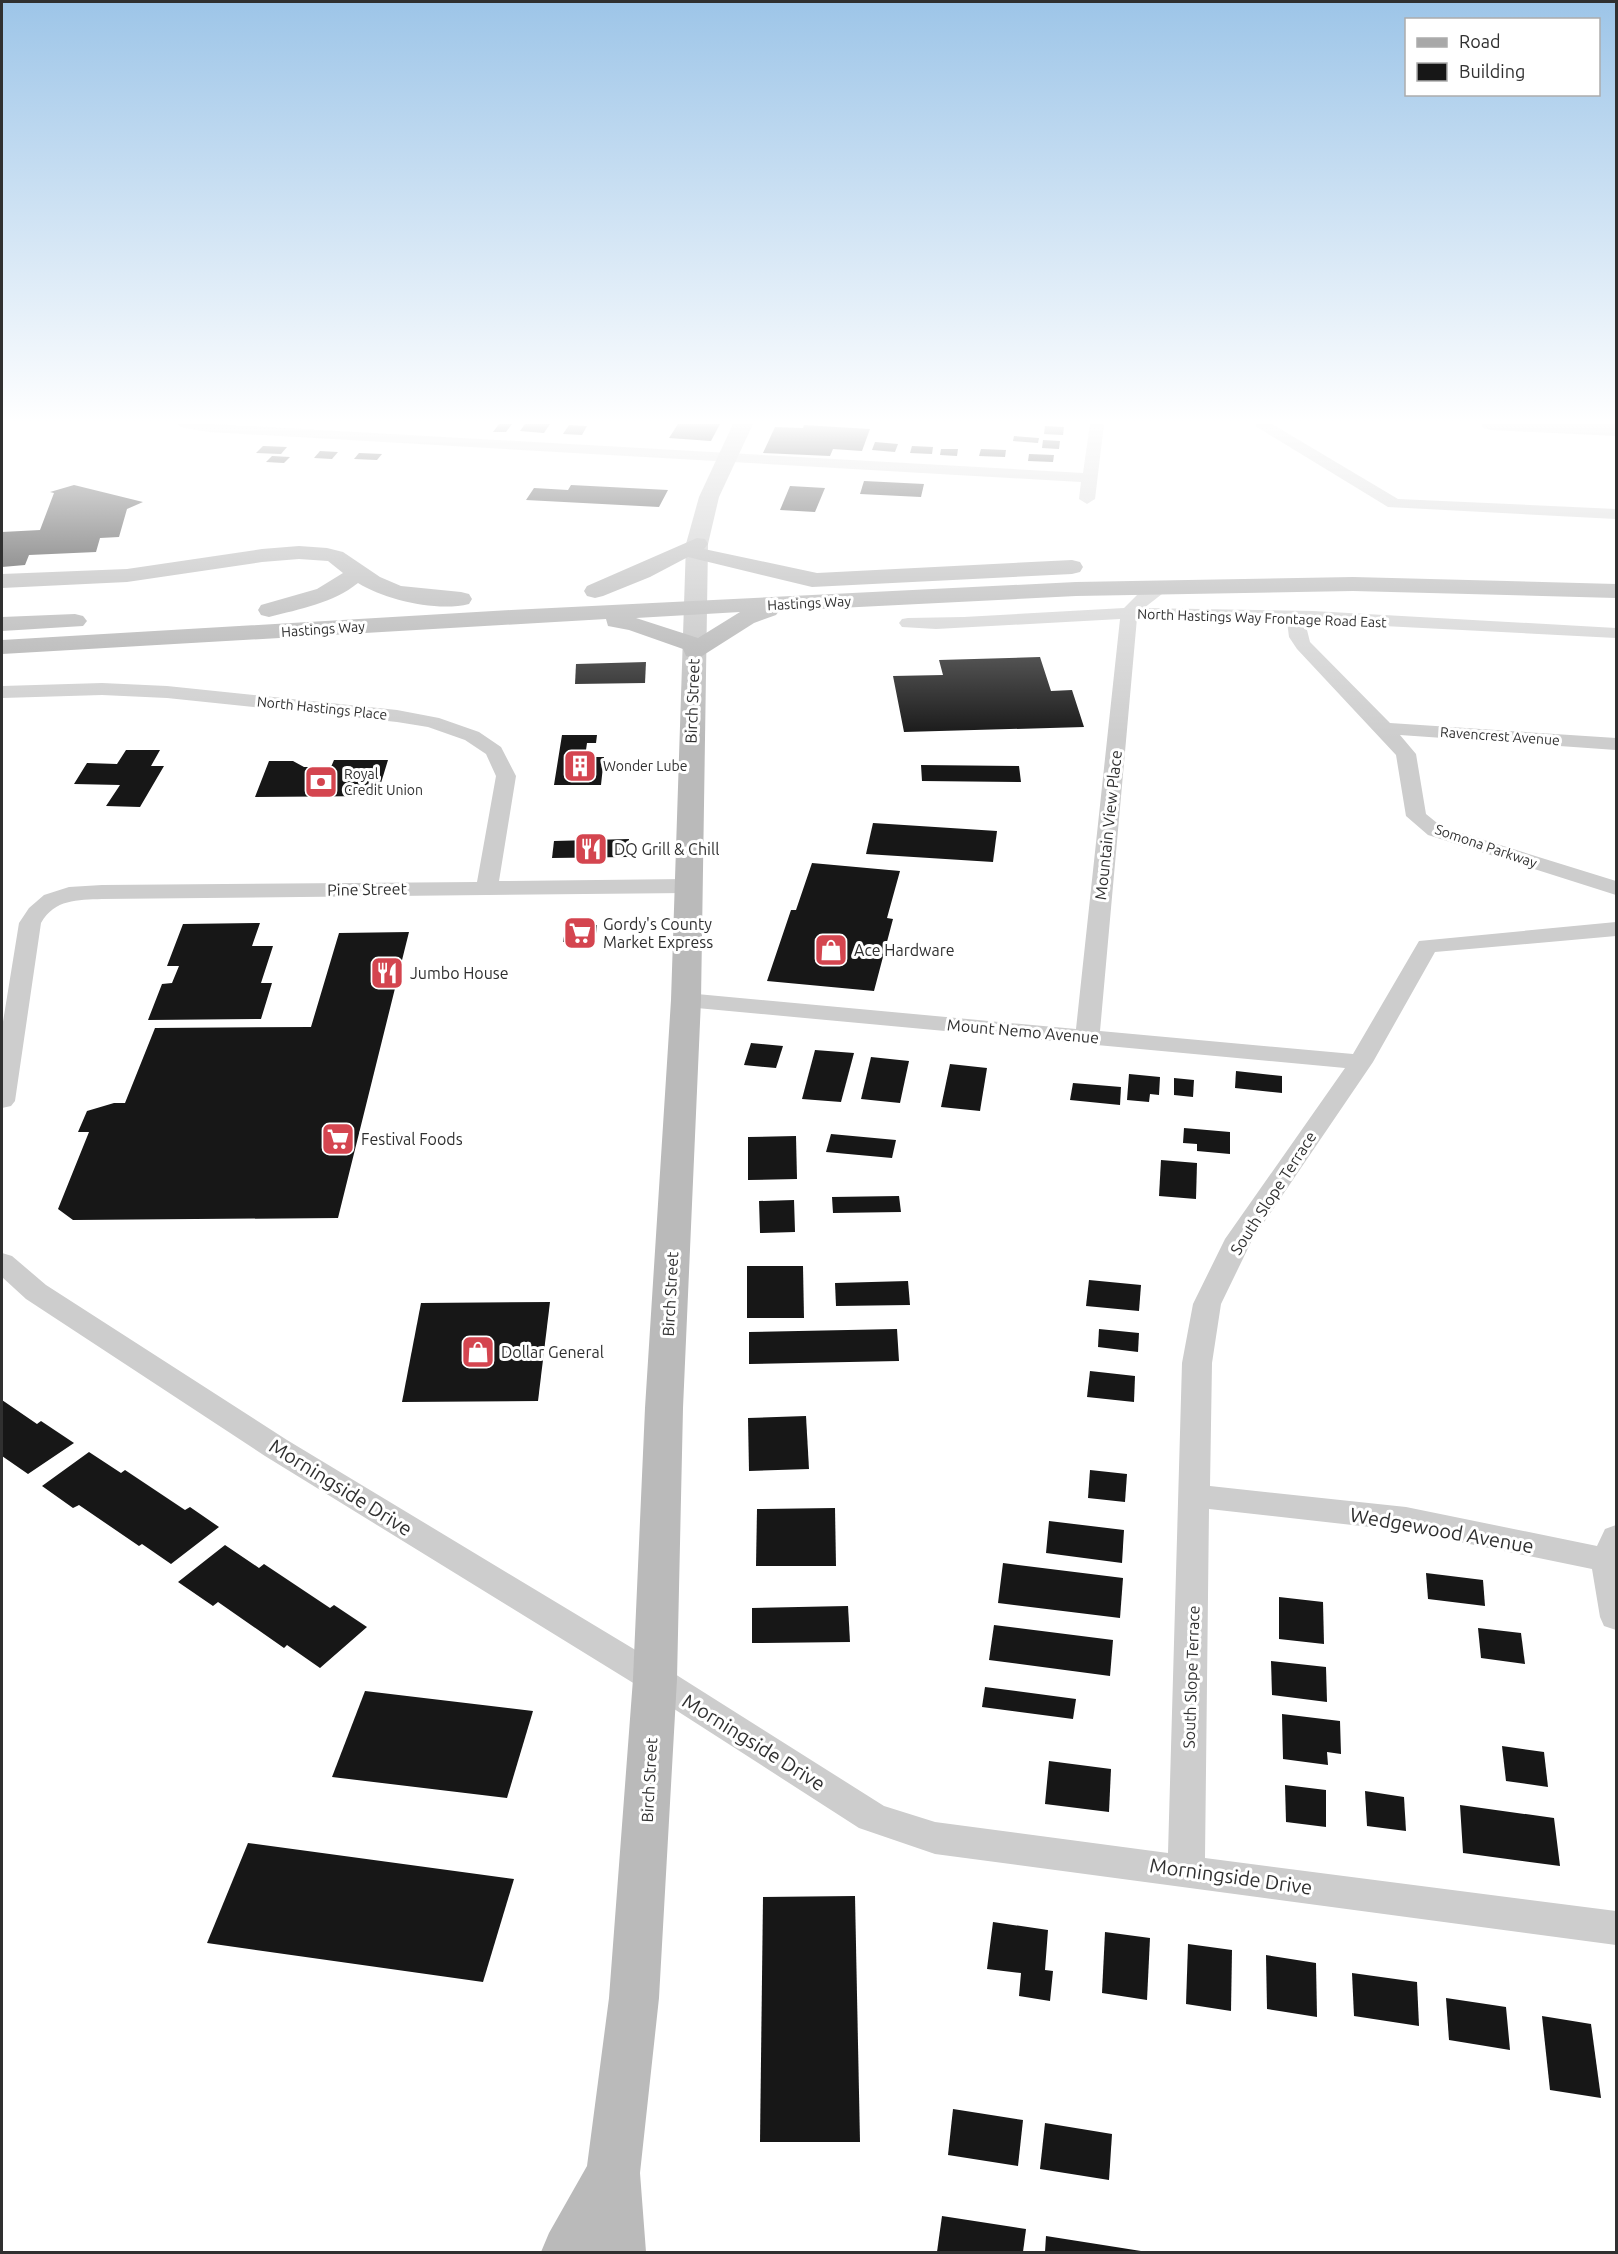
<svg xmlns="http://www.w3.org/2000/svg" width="1618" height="2254" viewBox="0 0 1618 2254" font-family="Ubuntu,sans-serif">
<rect width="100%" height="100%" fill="#fff"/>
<!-- building -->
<g fill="#171717">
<path d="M499,424h13l-6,8h-13z"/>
<path d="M525,424h25l-6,9 -24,-2z"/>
<path d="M678,424h42l-9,17 -42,-3z"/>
<path d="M569,425l18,1 -5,9 -19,-1z"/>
<path d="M804,425l66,4 -8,22 -29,-2 -3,7 -67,-3 12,-26 28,1z"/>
<path d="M1045,426l19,1 -1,8 -19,-1z"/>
<path d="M1014,436l25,2 -1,5 -25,-2z"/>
<path d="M1043,440l17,1 -1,8 -17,-1z"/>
<path d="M875,442l23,2 -3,8 -23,-2z"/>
<path d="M263,446l24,1 -6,7 -25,-1z"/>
<path d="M912,446l21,1 -1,7 -22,-1z"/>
<path d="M941,449h17l-1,7 -17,-1z"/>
<path d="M981,449l25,1 -1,7 -26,-1z"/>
<path d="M320,451l18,1 -6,7 -18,-1z"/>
<path d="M359,453l23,1 -5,6 -23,-1z"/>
<path d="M1029,454l25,1 -1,7 -25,-1z"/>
<path d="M272,456l18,1 -6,6 -18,-1z"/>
<path d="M864,481l60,3 -3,13 -61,-3z"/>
<path d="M74,485l69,17 -16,7 -8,28 -19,1 -4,14 -67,3 -4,10 -23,2v-35l38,-2 14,-37 -4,-1z"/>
<path d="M571,485l97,5 -9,17 -133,-7 8,-12 34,2z"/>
<path d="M790,486l35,2 -10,24 -35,-2z"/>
<path d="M1040,657l11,34 21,-1 12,37 -180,5 -11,-56 50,-1 -4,-15z"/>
<path d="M646,662l-1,21 -70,1 1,-20z"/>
<path d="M562,735h35l-1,8h-9l-2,14h19l-3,28h-47z"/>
<path d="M126,750h34l-9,16h13l-24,41 -34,-1 14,-21 -46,-1 13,-21 30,1z"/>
<path d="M334,760h54l-11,36 -122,1 14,-36h24l11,6h27z"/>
<path d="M921,765l98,1 2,16 -99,-1z"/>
<path d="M873,823l124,8 -4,31 -127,-8z"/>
<path d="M629,839l-1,18 -76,1 2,-17z"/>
<path d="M812,863l88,8 -13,47 6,1 -19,72 -107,-10 24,-71h5z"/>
<path d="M260,923l-8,23h21l-12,37h11l-11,36 -113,1 14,-36 10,-1 7,-17h-12l16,-42z"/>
<path d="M566,925h31l-2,17h-32z"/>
<path d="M409,932l-71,286 -265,2 -15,-11 31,-77h-11l9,-21 27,-8h11l30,-75 156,-1 28,-94z"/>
<path d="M751,1043l32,3 -7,22 -32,-3z"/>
<path d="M815,1050l39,3 -13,49 -39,-3z"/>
<path d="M871,1057l38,4 -9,42 -39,-4z"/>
<path d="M950,1064l37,4 -7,43 -39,-4z"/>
<path d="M1236,1071l46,5v17l-47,-5z"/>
<path d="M1129,1074l31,3 -1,18 -9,-1 -1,8 -22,-2z"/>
<path d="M1174,1078l20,2 -1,17 -19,-2z"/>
<path d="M1073,1083l48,4 -1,18 -50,-5z"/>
<path d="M1184,1128l46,4v22l-33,-3v-7l-14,-1z"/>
<path d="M831,1134l65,6 -4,18 -66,-6z"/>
<path d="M796,1136l1,43 -49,1v-43z"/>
<path d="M1161,1160l36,3 -1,36 -37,-3z"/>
<path d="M899,1196l2,16 -68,1 -1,-16z"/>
<path d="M794,1200l1,32 -35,1 -1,-32z"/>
<path d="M747,1266h56l1,52h-57z"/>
<path d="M1089,1280l52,5 -2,26 -53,-5z"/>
<path d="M908,1281l2,24 -74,1 -1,-23z"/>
<path d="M550,1302l-12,99 -136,1 19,-99z"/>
<path d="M897,1329l2,32 -150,3v-32z"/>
<path d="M1099,1329l40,4 -1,19 -40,-5z"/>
<path d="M1090,1371l45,5 -1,26 -47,-5z"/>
<path d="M2,1400l35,24 4,-3 33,22 -46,31 -26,-18z"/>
<path d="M806,1416l3,53 -60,2 -1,-53z"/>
<path d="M89,1452l32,21 4,-3 60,40 5,-3 29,20 -48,37 -29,-20 -3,2 -60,-41 -6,3 -31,-22z"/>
<path d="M1090,1470l37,4 -2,28 -37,-4z"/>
<path d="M835,1508l1,58h-80l1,-57z"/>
<path d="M1049,1521l75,9 -2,33 -76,-10z"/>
<path d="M225,1545l34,23 5,-4 66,44 4,-3 33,22 -47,41 -33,-23 -3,3 -66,-46 -5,4 -35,-24z"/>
<path d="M1003,1563l120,15 -3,40 -122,-15z"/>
<path d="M1426,1573l57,7 2,26 -57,-7z"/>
<path d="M1279,1597l44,5 1,42 -45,-5z"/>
<path d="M848,1606l2,36 -98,1v-35z"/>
<path d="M994,1625l119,15 -3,36 -121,-16z"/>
<path d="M1478,1628l43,5 4,31 -44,-6z"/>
<path d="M1271,1661l55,6 1,35 -55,-7z"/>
<path d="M985,1687l91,12 -3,20 -91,-12z"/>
<path d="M365,1691l168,20 -26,87 -175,-21z"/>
<path d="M1282,1714l58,7 1,33 -14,-2 1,13 -45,-6z"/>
<path d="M1502,1746l42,6 4,35 -42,-6z"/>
<path d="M1049,1761l62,8 -2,43 -64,-8z"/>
<path d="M1285,1785l41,5v37l-40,-5z"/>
<path d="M1365,1791l39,6 2,34 -39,-5z"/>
<path d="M1460,1805l94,13 6,48 -97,-13z"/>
<path d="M248,1843l266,36 -31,103 -276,-39z"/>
<path d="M855,1896l5,246h-100l3,-245z"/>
<path d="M993,1922l55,8 -3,40 8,1 -3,30 -31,-5 2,-23 -34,-4z"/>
<path d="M1105,1932l45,6 -3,62 -45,-7z"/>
<path d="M1188,1944l44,6 -1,61 -45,-7z"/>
<path d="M1266,1955l50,8 1,54 -50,-8z"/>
<path d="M1352,1973l65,9 2,44 -65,-10z"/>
<path d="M1446,1998l60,9 4,43 -61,-10z"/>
<path d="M1542,2016l49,8 10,74 -51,-8z"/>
<path d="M953,2109l70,11 -5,46 -70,-11z"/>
<path d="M1045,2123l67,11 -3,46 -69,-11z"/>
<path d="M942,2216l84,13 -3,23h-86z"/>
<path d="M1046,2236l95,15v1h-96z"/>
</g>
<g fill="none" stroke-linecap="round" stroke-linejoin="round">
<!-- street -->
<g fill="#cdcdcd" fill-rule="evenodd">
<path d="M178,424h35l870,49 7,-49h14l-9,75 -8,5 -8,-5 2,-17 -872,-50 -29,-5z"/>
<path d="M1255,424h17l126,75 218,10v10l-228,-12 -131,-80z"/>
<path d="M1162,582l6,1 3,4 -27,21 169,3 303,17v10l-311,-16 5,20 80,81 226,15v12l-216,-15 16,19 10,60 16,13 174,54v14l-188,-60 -22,-19 -10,-61 -99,-106 -8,-12 -2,-16 -150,-3 -37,413 253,23 66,-113 197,-19v14l-181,16 -62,110 -121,178 -31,64 -9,59 -2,123 196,21 191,39 8,-17 11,-4v105l-12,-4 -4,-9 -8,-48 -186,-38 -197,-22 -4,349 411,53v34l-681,-91 -76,-26 -216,-139 -378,-233 -239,-157 -24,-22v-24l10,3 34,29 241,155 380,229 217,137 51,16 233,31 14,-490 11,-59 32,-65 120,-171 -659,-61 -8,-2 -4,-5 4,-5 8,-2 390,36 44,-410 -184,10 -34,-2 -3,-4 3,-4 6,-1 56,-1 160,-9 15,-15z"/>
<path d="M102,683l65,3 230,24 42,8 40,14 22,15 15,29 -17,105 188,-2 8,2 3,5 -3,5 -8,2 -585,6c-25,1 -47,0 -61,24l-26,178 -4,5 -9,2v-80l17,-105 10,-15 15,-13 25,-8 33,-2 375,-3 19,-106 -10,-22 -21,-14 -37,-13 -31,-5 -230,-24 -65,-3 -100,3v-12z"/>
</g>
<!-- secondary -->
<g fill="#bababa" fill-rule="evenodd">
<path d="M733,424h20l-34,73 -11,47 -7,456 -18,408 -6,271 -18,319 -19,175 6,79h-105l8,-19 38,-67 22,-168 24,-319 12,-271 26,-408 15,-456 13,-47z"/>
<path d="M1481,424h135v12l-125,-6 -7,-2z"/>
</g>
<!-- primary -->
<g fill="#a8a8a8" fill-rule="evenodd">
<path d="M697,538l8,1 3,5 -4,5 113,24 255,-13 8,2 3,5 -3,5 -8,2 -260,13 -124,-30 -38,20 -47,19 -8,2 -8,-2 -3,-5 3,-5z"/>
<path d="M299,546l28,2 16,4 37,25 21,9 60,6 8,2 3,5 -3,5c-32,8 -84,-4 -111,-21 -25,20 -58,26 -89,34l-8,-2 -3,-5 3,-5 56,-16 26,-16 -15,-12 -29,-2 -37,3 -135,20 -125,6v-14l125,-5 135,-20z"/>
<path d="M1353,577l263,7v14l-263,-7 -277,5 -297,15 -3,4 -22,8 -52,33 -8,2 -8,-2 -3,-7 -54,-19 -21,-4 -2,-7 -604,35v-14l509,-30 565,-28zM740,612l-42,26 -62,-20z"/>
<path d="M75,614l8,2 4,5 -4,5 -81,5v-14z"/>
</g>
</g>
<!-- sky -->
<linearGradient id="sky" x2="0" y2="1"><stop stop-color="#9dc5e8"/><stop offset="0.57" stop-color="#fff"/><stop offset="1" stop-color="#fff" stop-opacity="0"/></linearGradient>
<rect width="1618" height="739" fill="url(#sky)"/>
<!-- icons -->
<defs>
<g id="building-square" transform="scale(1.725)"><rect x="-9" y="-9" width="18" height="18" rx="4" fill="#d4454f" stroke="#fff"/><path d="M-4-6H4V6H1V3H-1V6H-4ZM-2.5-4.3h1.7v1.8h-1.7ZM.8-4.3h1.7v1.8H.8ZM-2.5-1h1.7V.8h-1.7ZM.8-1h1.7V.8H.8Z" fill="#fff"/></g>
<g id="bank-square" transform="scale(1.725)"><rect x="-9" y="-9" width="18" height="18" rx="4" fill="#d4454f" stroke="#fff"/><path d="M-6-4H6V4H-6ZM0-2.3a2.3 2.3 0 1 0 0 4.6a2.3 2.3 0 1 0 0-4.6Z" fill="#fff"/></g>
<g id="restaurant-square" transform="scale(1.725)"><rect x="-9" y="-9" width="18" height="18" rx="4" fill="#d4454f" stroke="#fff"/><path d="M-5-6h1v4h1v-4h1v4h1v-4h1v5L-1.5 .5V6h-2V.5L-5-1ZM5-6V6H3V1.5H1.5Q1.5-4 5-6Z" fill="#fff"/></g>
<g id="supermarket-square" transform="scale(1.725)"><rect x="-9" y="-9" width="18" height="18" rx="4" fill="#d4454f" stroke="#fff"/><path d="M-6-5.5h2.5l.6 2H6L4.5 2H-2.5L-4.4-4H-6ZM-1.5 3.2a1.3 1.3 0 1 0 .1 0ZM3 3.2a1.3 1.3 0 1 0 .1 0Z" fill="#fff"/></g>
<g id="shop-square" transform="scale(1.725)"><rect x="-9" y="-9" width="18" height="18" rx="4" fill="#d4454f" stroke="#fff"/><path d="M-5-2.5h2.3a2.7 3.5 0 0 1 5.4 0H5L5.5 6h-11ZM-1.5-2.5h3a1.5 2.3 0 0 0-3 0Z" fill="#fff"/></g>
</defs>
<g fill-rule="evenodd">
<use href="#building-square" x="580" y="766"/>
<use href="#bank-square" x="321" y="782"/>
<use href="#restaurant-square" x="591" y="849"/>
<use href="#supermarket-square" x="580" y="933"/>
<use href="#shop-square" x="831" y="950"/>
<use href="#restaurant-square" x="387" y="973"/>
<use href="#supermarket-square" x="338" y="1139"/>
<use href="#shop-square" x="478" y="1352"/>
</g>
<g text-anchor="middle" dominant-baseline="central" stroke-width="6" stroke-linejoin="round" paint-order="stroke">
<!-- far-street labels -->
<g font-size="14" fill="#303030" stroke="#fff">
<text transform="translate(809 603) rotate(-3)">Hastings Way</text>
<text transform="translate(1262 618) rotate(2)">North Hastings Way Frontage Road East</text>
<text transform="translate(323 629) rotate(-4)">Hastings Way</text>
<text transform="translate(322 708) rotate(6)">North Hastings Place</text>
<text transform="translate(1500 736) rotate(4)">Ravencrest Avenue</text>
<text transform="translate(1486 846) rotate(19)">Somona Parkway</text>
</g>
<!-- far-poi labels -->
<g font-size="14" fill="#303030" stroke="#fff" text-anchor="start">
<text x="603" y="766">Wonder Lube</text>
<text x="344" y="774">Royal<tspan x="344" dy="16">Credit Union</tspan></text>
</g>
<!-- street labels -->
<g font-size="16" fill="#303030" stroke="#fff">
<text transform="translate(692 701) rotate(-88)">Birch Street</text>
<text transform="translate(1108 825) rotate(-84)">Mountain View Place</text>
<text transform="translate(367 889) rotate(-1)">Pine Street</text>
<text transform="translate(1023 1031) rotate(5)">Mount Nemo Avenue</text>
<text transform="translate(1273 1193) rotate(-57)">South Slope Terrace</text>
<text transform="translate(670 1294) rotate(-87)">Birch Street</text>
<text transform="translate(1191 1677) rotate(-88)">South Slope Terrace</text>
<text transform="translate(649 1780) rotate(-87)">Birch Street</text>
</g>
<!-- poi labels -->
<g font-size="16" fill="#303030" stroke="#fff" text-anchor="start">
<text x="614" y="849">DQ Grill &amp; Chill</text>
<text x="603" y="924">Gordy's County<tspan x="603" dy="18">Market Express</tspan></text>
<text x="854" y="950">Ace Hardware</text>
<text x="410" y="973">Jumbo House</text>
<text x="361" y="1139">Festival Foods</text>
<text x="501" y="1352">Dollar General</text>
</g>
<!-- near-street labels -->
<g font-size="20" fill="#303030" stroke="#fff">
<text transform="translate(341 1487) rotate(32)">Morningside Drive</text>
<text transform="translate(1442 1530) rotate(10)">Wedgewood Avenue</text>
<text transform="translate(754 1742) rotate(32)">Morningside Drive</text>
<text transform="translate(1231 1876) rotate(8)">Morningside Drive</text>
</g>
</g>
<!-- border -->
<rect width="1618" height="2254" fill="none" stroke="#303030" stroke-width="6"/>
<!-- legend -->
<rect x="1405" y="18" width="195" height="78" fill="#ffffff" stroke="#acacac" stroke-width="1.5"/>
<rect x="1417" y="38" width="30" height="9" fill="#a8a8a8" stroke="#acacac" stroke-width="1.5"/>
<text x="1459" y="48" font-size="18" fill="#303030">Road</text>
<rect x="1417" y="63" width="30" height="18" fill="#171717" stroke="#acacac" stroke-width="1.5"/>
<text x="1459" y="78" font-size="18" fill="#303030">Building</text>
</svg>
